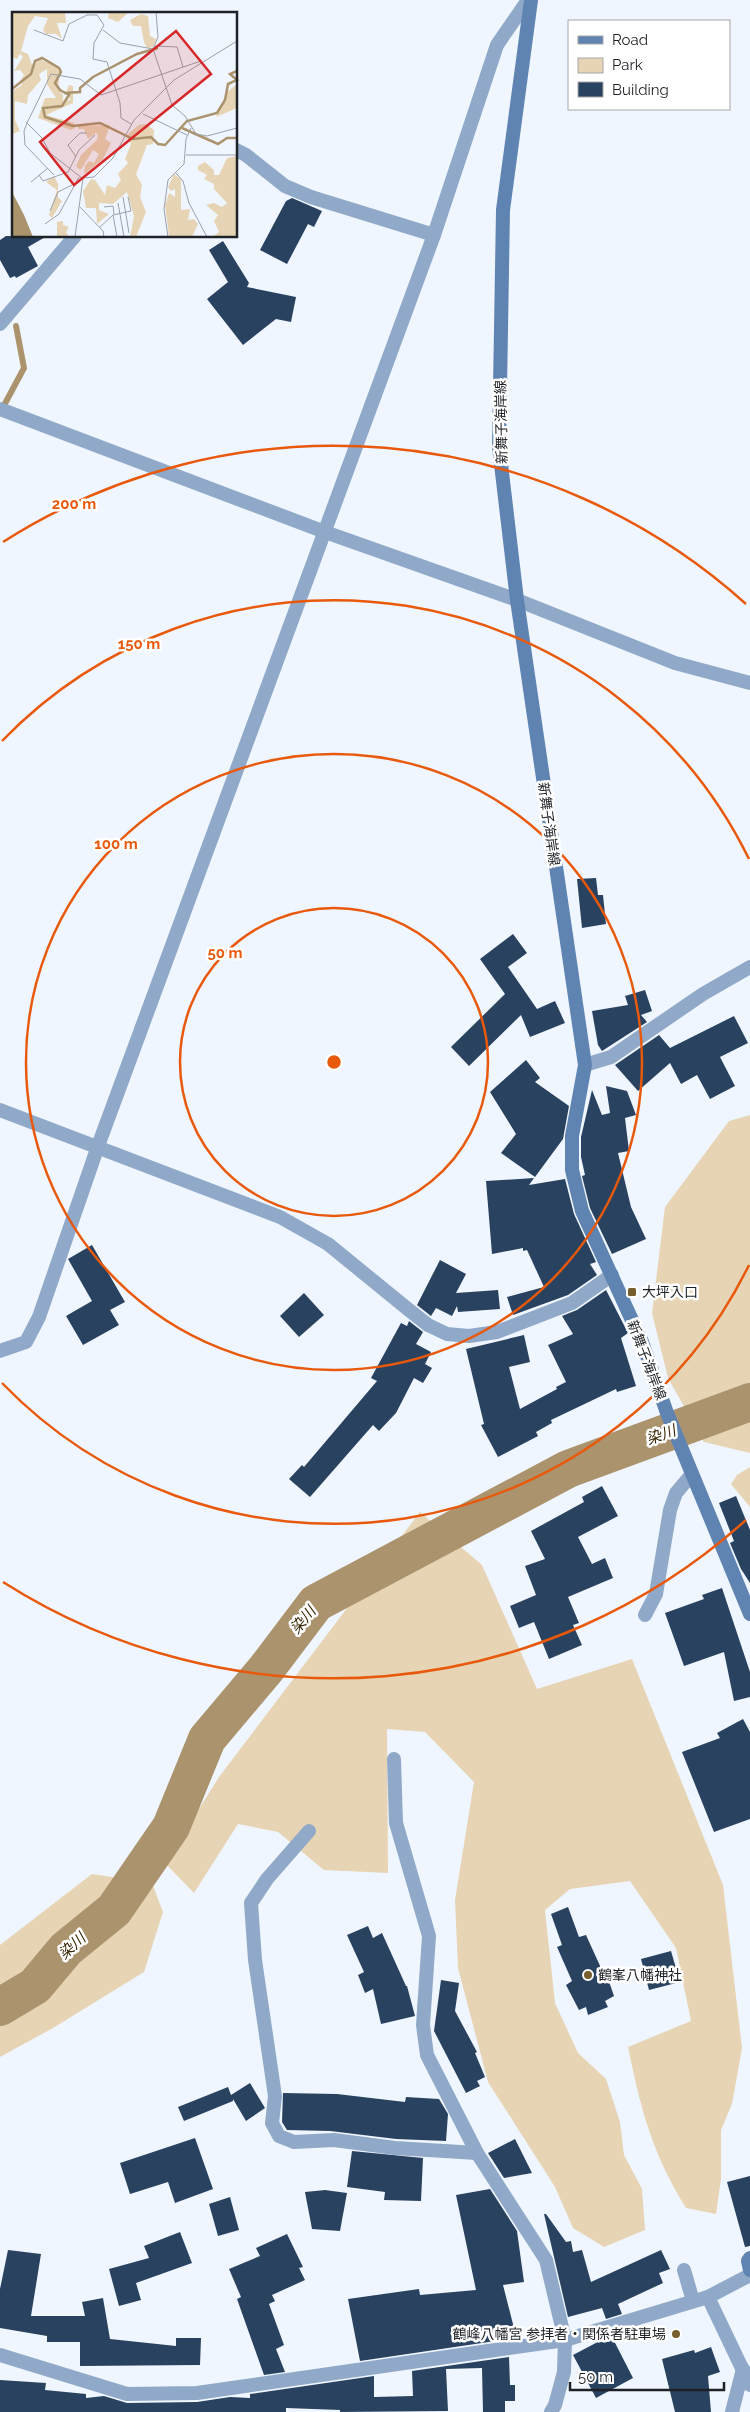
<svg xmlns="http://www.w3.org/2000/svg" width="750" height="2412" viewBox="0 0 750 2412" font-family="Raleway,'Noto Sans JP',sans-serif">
<rect width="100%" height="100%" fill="#f0f6ff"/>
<!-- green -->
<g fill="#e6d4b4">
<path d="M750,1115v338l-46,-11 -36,-64 -16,-65 13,-106 64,-86z"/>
<path d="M750,1467v40l-19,-23 6,-9z"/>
<path d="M420,1512l62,53 55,124 95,-30 91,226 19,163 -10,56 -11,26v49l-5,35 -30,-6c-34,-55 -45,-98 -58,-161l63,-26 -15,-73 -46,-67 -60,8 -25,21 10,93 23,50 28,26 14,43 4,33 18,34 3,41 -41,17 -31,-19 -18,-41 -67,-105 -30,-114 -3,-68 19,-118 -49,-50 -38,-3 1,144 -64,-3 -46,-38 -40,-8 -44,69 -29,-30 54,-86z"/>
<path d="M92,1874l60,9 11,29 -19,60 -91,56 -53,29v-112z"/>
</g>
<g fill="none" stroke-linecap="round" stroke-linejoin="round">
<!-- stream -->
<path stroke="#ab946d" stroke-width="6" d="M1,411l23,-43 -8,-42"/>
<!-- river -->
<path stroke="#ab946d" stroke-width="38" d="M0,2007l35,-21 31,-37 48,-39 57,-83 36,-88 59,-70 50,-66 252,-134 182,-67"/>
</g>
<!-- building -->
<g fill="#294260">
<path d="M292,198l30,13 -8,16 -6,-3 -21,40 -27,-14 26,-49z"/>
<path d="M6,236h41l-19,11 10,19 -22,12 -1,-2 -5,2 -10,-18v-20z"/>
<path d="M223,241l26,42 -2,4 49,10 -5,25 -15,-3 -33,26 -36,-46 21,-17 -19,-32z"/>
<path d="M596,878l2,17h5l3,29 -24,4 -5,-49z"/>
<path d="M513,934l14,19 -19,14 29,42 18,-8 10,22 -35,14 -9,-22 -52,51 -18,-19 54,-53 -25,-35z"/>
<path d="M645,990l7,21 -11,4 6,7 -45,29 -4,-6 -6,-34 36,-6 -3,-9z"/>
<path d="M734,1016l14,27 -28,14 15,29 -25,13 -13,-24 -16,9 -11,-21 -32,28 -23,-26 44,-30 11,13z"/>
<path d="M526,1060l14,18 -5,4 34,24 -6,33 -28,38 -34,-24 15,-19 -26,-42z"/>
<path d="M606,1086l21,5 9,24 -11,3 4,33 -11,2 13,54 15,32 -34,15 -22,-46 -8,-32 3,-1 -4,-18v-20l11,-47 10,25 8,-2z"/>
<path d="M534,1178l-5,7 36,-6 9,35 22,48 -6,2 7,11 -29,20 -55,20 -6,-18 37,-10 -17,-37 -4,1v-3l-31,6 -6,-73z"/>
<path d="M92,1245l33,57 -15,8 9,15 -36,20 -17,-29 26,-15 -24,-42z"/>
<path d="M440,1260l26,14 -10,19 42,-3 2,19 -42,3 -1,-6 -5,10 -16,-8 -5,8 -14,-11z"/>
<path d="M606,1290l22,43 -7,5 15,48 -19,6 -1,-3 -65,31 1,3 -16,9 2,4 -40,21 -17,-32 3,-1 -18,-75 58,-14 6,27 -21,5 11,42 37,-20 -1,-2 10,-5 -18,-37 25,-11 -11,-18 15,-6z"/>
<path d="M304,1293l20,22 -25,22 -19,-21z"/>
<path d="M409,1321l14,11 -7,12 15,8 -6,12 7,4 -9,15 -9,-5 -18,35 -17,18 -6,-6 -63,72 -21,-18 13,-14 2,2 73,-86 -6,-3 30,-55 6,3z"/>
<path d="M602,1486l16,30 -40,21 14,27 13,-6 8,20 -45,19 11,26 -6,2 9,20 -33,14 -15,-37 -15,6 -9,-22 26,-11 -11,-29 20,-7 -14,-28 53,-29 -2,-5z"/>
<path d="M736,1496l14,34v53l-9,-14 -11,-26 4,-2 -15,-38z"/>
<path d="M722,1588l28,84v25l-16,4 -10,-49 -40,14 -19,-53 39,-14 -2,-4z"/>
<path d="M743,1719l7,13v87l-36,13 -32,-80 38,-14 -3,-5z"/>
<path d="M568,1907l11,30 7,-2 15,33 3,-1 10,29 -9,5 3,6 -20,8 -2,-8 -7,3 -13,-25 6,-4 -15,-34 5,-2 -11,-31z"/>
<path d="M368,1926l5,12 9,-5 24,53h1l8,30 -34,8 -8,-35 -8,4 -7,-18 6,-3 -17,-37z"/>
<path d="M671,1951l9,31 -31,8 -8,-31z"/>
<path d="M441,1980l18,3 -4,28 22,41 -2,1 10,24 -8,4 3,5 -14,7 -32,-62z"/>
<path d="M250,2083l15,25 -19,13 -13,-22v2l-49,20 -6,-14 50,-20 3,8z"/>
<path d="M283,2093l54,1 68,8 1,-5 33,2 9,15 -2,27 -50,-2 -66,-8 -43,-1 -5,-8z"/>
<path d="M195,2138l18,51 -38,14 -7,-21 -38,12 -10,-31z"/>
<path d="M515,2139l17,34 -28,5 -16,-25z"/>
<path d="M352,2151l71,7 -2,43 -37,-1 1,-8 -38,-5z"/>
<path d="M750,2176v70l-5,1 -18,-65z"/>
<path d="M490,2189l27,42 7,51 -21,3 13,51 -7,3 -149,22 -12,-62 71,-10 1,6 56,-5 -20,-95z"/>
<path d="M325,2190l22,3 -7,38 -28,-2 -7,-37z"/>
<path d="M230,2197l9,33 -21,6 -9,-32z"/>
<path d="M544,2214h2l20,28 5,-1 2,11 9,-2 9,32 70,-32 9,19 -11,4 4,10 -45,21 4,10 -16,5 -4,-11 -34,9z"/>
<path d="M180,2232l12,31 -56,20 5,17 -22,6 -10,-37 40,-11 -5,-12z"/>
<path d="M287,2234l16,33 -4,1 6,12 -33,15 3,6 -6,3 15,41 -8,4 9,23 -21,3 -27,-76 4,-2 -12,-28 31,-13 -4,-8z"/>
<path d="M8,2250l33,4 -10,62h54l-3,-14 21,-4 7,41 66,7v-8h25l-1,27 -120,1v-24h-33v-6l-47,-8v-39z"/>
<path d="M611,2335l22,43 -37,20 -23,-43z"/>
<path d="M711,2347l9,25 -12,4 3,36h-36l-13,-53 32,-9 1,3z"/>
<path d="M509,2357l1,28h5v16h-10v11h-22l-1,-44 -36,1 2,42 -108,1v-2l-54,-2v4h-286v-32l46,3 -1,7 41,4v4l18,-2 23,7 70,-1 33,-5 20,1v-4l124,-18v21l39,-1 -1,-25z"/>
</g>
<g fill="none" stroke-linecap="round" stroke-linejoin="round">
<!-- minor -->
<g stroke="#90a9c9" stroke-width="14">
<path d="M236,150l10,5 39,31 26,11 123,38"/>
<path d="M0,324l75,-88"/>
<path d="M0,409l325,123 192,68"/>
<path d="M585,1065l26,-8 92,-63 47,-27"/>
<path d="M0,1110l280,107 48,27 81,66 19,15 19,9 22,2 28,-4 75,-29 40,-28"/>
<path d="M0,1351l26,-9 13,-25 59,-171 336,-911 63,-190 31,-45"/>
<path d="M645,1615l11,-21 14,-84 6,-17 16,-19"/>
<path d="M394,1759l2,64 33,113 -6,89 4,30 50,98 69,107 19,80 -1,32 -9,33 -4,7"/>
<path d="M309,1831l-42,48 -16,24 4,57 20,136 -3,27 7,13 15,6 40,-2 61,8 82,5"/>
<path d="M684,2270l9,31"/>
<path d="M708,2297l42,88"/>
<path d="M0,2355l127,39 70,-1 368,-53 143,-43 42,-22"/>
<path d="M732,2412l11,-43"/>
</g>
<!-- tertiary -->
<path stroke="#90a9c9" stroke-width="14" d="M517,600l158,63 75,20"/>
<!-- secondary -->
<g stroke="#5f84b1" stroke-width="14">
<path d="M531,0l-28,210 -4,237 18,153 68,465 -13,71v34l10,41 60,131 25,71 83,201"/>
<path d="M750,2258l-2,3 2,9"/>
</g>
</g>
<!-- distance rings -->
<g fill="none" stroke="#e8590c" stroke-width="2.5">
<circle cx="334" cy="1062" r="154"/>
<circle cx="334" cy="1062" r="308"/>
<path d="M749 1265A462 462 0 0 1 2 1383M2 741A462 462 0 0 1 749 859"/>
<path d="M746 1520A616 616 0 0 1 3 1582M3 542A616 616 0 0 1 746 604"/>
</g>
<!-- markers -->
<g fill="#775e2f" stroke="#fff" stroke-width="2">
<rect x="627" y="1287" width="10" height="10" rx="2.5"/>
<circle cx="588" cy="1975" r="5"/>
<circle cx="676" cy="2334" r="5"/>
</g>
<g text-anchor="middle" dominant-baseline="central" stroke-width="5" stroke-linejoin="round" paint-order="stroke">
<!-- street labels -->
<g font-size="14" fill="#1e2125" stroke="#fff">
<text transform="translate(501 422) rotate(-91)">新舞子海岸線</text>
<text transform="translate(549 824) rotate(82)">新舞子海岸線</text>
<text transform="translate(647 1360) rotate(69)">新舞子海岸線</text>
</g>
<!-- poi labels -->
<g font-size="14" fill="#1e2125" stroke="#fff" text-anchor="start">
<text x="642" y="1292">大坪入口</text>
<text x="598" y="1975">鶴峯八幡神社</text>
<text x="666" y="2334" text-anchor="end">鶴峰八幡宮 参拝者・関係者駐車場</text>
</g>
<!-- water labels -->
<g font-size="15" font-style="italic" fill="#372604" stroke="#fff">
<text transform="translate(661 1435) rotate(-20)">染川</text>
<text transform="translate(303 1620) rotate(-50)">染川</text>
<text transform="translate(72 1946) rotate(-43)">染川</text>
</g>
</g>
<!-- overview -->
<g transform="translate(12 12)">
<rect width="225" height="225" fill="#f0f6ff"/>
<path d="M0,0h53l1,11h-9l5,16 -6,-5h-10l-3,-4 5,-12 -13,-2 -7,10 -7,25 7,3 4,11 9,-5 16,7 3,5 -2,17 5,6v6l7,-1 -3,-10 2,-5 4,1v17l-27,12 28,8 1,5 -4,2 -33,-12 7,-20h11l-9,-14v-15l-8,5 2,6 -13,15 -1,9 -12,-3v19l5,11 -8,3v-43l10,-6 -2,-4 4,-6 -4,-5 -6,1 9,-14 -3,-3 -3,5 -5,-2zM97,0h20l-11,10 -10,-4zM129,2l7,2 2,20 6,3 -3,8 -6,1 -3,-6 -3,-16h-8l-3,-6zM225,72v24l-21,9 11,-25zM134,112l8,6 -1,14 -6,1 -11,29 6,11 -2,12 6,15 -10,25h-6l4,-21 -7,-24 -14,12 -14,-1v7l10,4 -12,10 -1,-16h-10l-3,-17 8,-12 4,1 10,15 2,-10 8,3 6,-8 -3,-6 10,-11 -3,-4 6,-15 -4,-6 2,-5 10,-8zM98,113l-5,14 6,4 -8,16 -19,15 1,-8 4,-5 5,2 5,-9 -6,-4 -11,18 -2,2 -4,-4 5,-11 16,-15 1,-5 -2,-2 -8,6 -4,-10h-6v-3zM225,144v81h-25l7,-5 -5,-11 4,-6 -12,-10 8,-2 8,4 5,-4 -13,-14v-5l-10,-5 3,-4 -9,-5v-4l7,-4 9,8v5h5l8,-17zM162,162l7,5v31l9,-1 -2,11 6,-1 4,5 -6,13 -23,-1 -4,-31 4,-12 6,4v-8l-4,2 -3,-4zM42,164l4,8v13l4,4 -10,17 -3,-3 8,-25 -11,-8zM51,209v4l6,2 -3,5 3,5h-12v-15z" fill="#e6d4b4"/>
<path d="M0,180l12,23 9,22h-21z" fill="#ab946d"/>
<path fill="none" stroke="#ab946d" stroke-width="2.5" d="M0,77l19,-15 4,-13 7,-3 17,10 2,4 -6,11 5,7 9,5 -7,11 -19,2 2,9 28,9 27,-3 33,16 18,-2 7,7 7,1 22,-24 30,-8 8,-13 3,-16 9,-4 -7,-6 7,-3M52,81l16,-1v-4l13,-11 44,-23 21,-6M170,116l36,16 9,-6h10"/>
<path fill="none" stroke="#9ca1a8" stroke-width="1" d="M22,18l29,11 6,-17 18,-9h10l7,10 -10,18 -1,16 14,3 13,41 1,15 10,6M91,18l17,13 33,6 5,-12 -2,-25M143,34l22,1 6,20M141,37l19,56 13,11 11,18 11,2 30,-8M131,102l44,21M15,111l-3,8 1,14 29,30M174,143h51M64,145l-8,-12 12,-12h7M163,160l8,9 6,22 18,34M27,163l4,6 25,-9 11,-22 16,-15M70,166l-32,-25 -8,-15 -15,-15 24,-49 29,5 21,16 100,-34M19,170l17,-14M111,185l6,36M106,191l6,34M68,195l23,24 1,6M92,195l9,-1 1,8M38,199l8,-19 18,-9M101,203l4,22M33,212l14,-10 20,-37M88,215l13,-12 18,-4 -3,-14M63,225l8,-59 11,-1 19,-19 21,-38 40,-40 63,-39M156,225l-4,-28 4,-29 16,-16 2,-25 5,-11"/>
<path fill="#d62828" fill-opacity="0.15" stroke="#d62828" stroke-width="2.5" d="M164,19l35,43 -137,111 -34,-43z"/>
<rect width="225" height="225" fill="none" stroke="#1e2125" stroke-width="2.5"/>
</g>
<circle cx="334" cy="1062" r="8" fill="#e8590c" stroke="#fff" stroke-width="2.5"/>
<g font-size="15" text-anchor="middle" font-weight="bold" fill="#e8590c" stroke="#fff" stroke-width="5" stroke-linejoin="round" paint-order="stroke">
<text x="74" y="509">200 m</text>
<text x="139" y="649">150 m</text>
<text x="116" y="849">100 m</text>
<text x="225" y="958">50 m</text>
</g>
<!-- legend -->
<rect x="568" y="20" width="162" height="90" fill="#ffffff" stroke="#a5a6a8"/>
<rect x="578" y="36" width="25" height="8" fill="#5f84b1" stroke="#a5a6a8"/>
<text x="612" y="45" font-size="15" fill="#1e2125">Road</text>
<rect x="578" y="58" width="25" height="15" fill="#e6d4b4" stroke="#a5a6a8"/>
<text x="612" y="70" font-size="15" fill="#1e2125">Park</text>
<rect x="578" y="82" width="25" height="15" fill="#294260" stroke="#a5a6a8"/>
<text x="612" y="95" font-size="15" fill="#1e2125">Building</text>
<!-- scale -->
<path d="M570 2382v8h154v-8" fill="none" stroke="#1e2125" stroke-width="2.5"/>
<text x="578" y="2382" font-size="15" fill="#1e2125" stroke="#ffffff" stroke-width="4" paint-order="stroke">50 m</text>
</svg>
